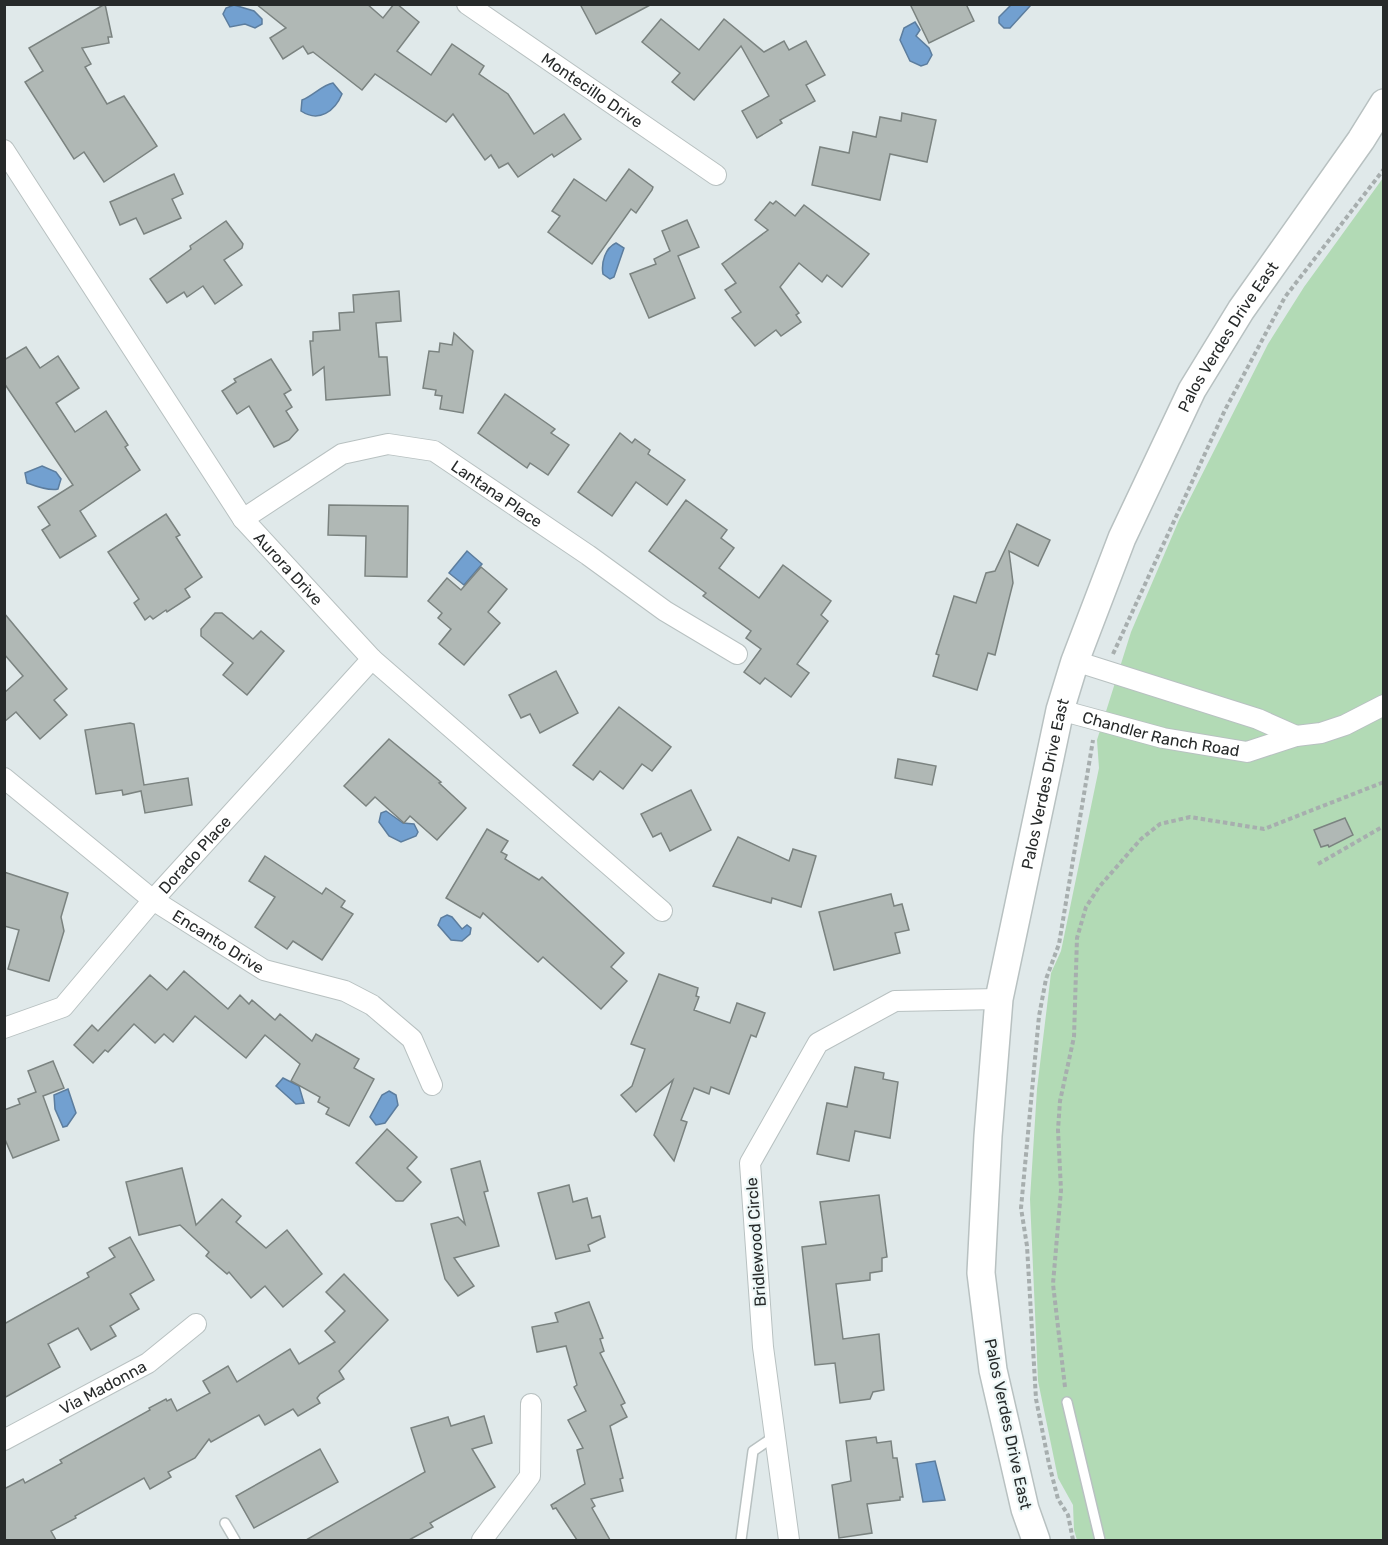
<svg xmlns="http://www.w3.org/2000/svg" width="1388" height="1545" viewBox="0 0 1388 1545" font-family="Rubik,sans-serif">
<rect width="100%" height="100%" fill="#e0e9ea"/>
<!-- green -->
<path fill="#b2dab5" d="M1383,178v1362h-306l-3,-10 -1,-25 -15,-27 -20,-97 -8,-182 7,-110 14,-116 10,-22 38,-183 -2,-28 34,-108 48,-112 89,-176 36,-57z"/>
<!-- water -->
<g fill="#72a0d0" stroke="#5c7d9e" stroke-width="1.5">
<path d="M1012,4l19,1 -21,23h-6l-5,-5v-6z"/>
<path d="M234,5l20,6 8,8v5l-7,4 -10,-4 -15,3 -7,-13 3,-6z"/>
<path d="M915,22l5,8 -4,6 13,12 3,7 -5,9 -6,2 -11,-5 -10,-21 4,-12z"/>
<path d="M333,83l9,11c-7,17 -23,29 -41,17l1,-11c11,-4 20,-15 31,-17z"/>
<path d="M616,243l8,5 -10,29 -4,2 -7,-5c-2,-11 2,-26 13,-31z"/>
<path d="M42,466l14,6 5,7 -3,10c-7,2 -23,-3 -31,-6l-2,-10z"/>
<path d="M467,551l15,13 -18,21 -15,-12z"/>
<path d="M386,811l17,12 11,1 4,8 -2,4 -15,6 -12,-6 -10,-14 2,-9z"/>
<path d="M447,915l5,2 10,12 5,-4 4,3 -1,6 -8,7 -11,-1 -13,-15 3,-7z"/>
<path d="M283,1078l16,8 5,17 -8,1 -20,-18z"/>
<path d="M68,1089l8,24 -9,13 -4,1 -8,-18 -1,-14z"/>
<path d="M389,1091l7,4 2,10 -13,18 -9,2 -6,-8 12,-22z"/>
<path d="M935,1461l10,39 -22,2 -7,-38z"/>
</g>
<!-- building -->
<g fill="#b0b8b5" stroke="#7b8380" stroke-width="1.5">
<path d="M105,4l7,33h-4l1,6 -27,5 9,16 -6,3 22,37 17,-8 33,50 -53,36 -20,-30 -10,7 -49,-77 18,-11 -14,-23z"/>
<path d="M256,4h111l16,14 11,-14h3l22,18 -22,29 34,24 21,-31 32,22 -5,8 29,20 26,40 30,-20 17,25 -27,18 -2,-3 -34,23 -10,-14 -9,5 -8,-13 -6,5 -32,-46 -7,8 -71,-48 -13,16 -49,-38 -5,2 -5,-8 -20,13 -13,-21 16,-10z"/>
<path d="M580,4h72l-56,30z"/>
<path d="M910,4h56l8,17 -45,22z"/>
<path d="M661,19l38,31 25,-31 40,33 20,-11 5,9 17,-9 19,34 -19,10 9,16 -35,19 2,3 -25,15 -15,-27 27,-15 -28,-50 -47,54 -22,-18 8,-9 -38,-31z"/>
<path d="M902,113l34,7 -9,42 -37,-8 -10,46 -68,-15 8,-38 29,6 4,-21 23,5 4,-20 21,4z"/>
<path d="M629,169l24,18 -1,3 -16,23 -5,-4 -39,55 -44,-32 12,-16 -8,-5 22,-32 32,22z"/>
<path d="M174,174l9,20 -11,5 9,19 -37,16 -8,-16 -16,7 -10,-23z"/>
<path d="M776,201l19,15 9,-11 65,49 -27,33 -15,-12 -5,7 -23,-19 -19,24 19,26 -3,2 5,7 -20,14 -5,-6 -21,16 -23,-28 9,-6 -16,-22 11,-7 -14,-19 46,-34 -13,-10 15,-18 3,2z"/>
<path d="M687,220l12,27 -21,9 17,42 -46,20 -19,-44 26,-10 -2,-5 16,-8 -8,-20z"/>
<path d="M226,221l17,23 -1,4 -18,12 18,25 -27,19 -12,-18 -16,11 -3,-5 -17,11 -17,-24 41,-30 -1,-3z"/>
<path d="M399,291l2,30 -25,2 3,34h8l3,38 -64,5 -2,-33 -11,8 -3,-34h3v-9l27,-2 -1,-17 15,-1 -1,-17z"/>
<path d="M454,333l19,18 -10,62 -23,-4 2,-13 -7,-1 1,-5 -13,-2 6,-37 10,1 1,-9 12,2z"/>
<path d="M26,347l14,21 18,-12 21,32 -23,15 19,29 31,-21 22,34 -3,2 15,23 -60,41 16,25 -36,22 -18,-28 8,-5 -12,-18 35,-22 -69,-102v-23z"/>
<path d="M271,359l20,31 -7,4 8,13 -6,4 12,19 -9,10 -15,7 -25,-41 -12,8 -15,-23 14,-9 -2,-3z"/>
<path d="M505,394l50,35 -4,4 18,12 -21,30 -18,-12 -3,5 -49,-35z"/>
<path d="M620,433l12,10 3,-4 15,11 -2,4 37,26 -18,25 -31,-23 -24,34 -34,-24z"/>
<path d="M686,500l41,30 -6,8 13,10 -15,20 40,30 24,-33 48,36 -10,14 7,6 -31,43 12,9 -18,24 -26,-19 -5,6 -16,-12 17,-23 -15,-11 5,-7 -48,-35 3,-3 -57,-42z"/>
<path d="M329,505l79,1 -1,71 -42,-1 1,-40 -38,-1z"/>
<path d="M166,514l14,21 -4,2 26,40 -17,12 5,8 -23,15 -1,-2 -13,9 -3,-3 -5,4 -11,-17 5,-4 -31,-47z"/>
<path d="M1017,524l33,16 -12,26 -29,-15 4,32 -18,72 -7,-2 -11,37 -44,-14 6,-21 -3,-1 18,-58 22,7 10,-30 9,-2z"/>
<path d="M481,567l26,22 -19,23 12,11 -36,42 -25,-21 12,-15 -13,-11 4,-5 -14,-12 19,-23 14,12z"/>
<path d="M4,613l63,76 -13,11 13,15 -27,24 -24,-27 -12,10v-29l19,-17 -19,-22z"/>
<path d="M215,613h7l31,26 8,-8 23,20 -37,44 -24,-20 10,-12 -32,-27v-7z"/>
<path d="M556,671l22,42 -38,20 -10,-19 -9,4 -12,-23z"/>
<path d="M619,707l52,40 -19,24 -10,-7 -19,25 -23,-18 -7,9 -20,-15z"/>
<path d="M130,723l4,1 10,61 44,-7 4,27 -47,8 -4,-22 -18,4 -1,-5 -26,4 -11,-64z"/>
<path d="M389,739l52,43 -2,1 27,25 -29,32 -27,-24 -6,7 -29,-26 -9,9 -22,-20z"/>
<path d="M898,759l38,7 -4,19 -37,-7z"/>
<path d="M691,790l20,40 -41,21 -9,-18 -8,4 -12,-23z"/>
<path d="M1345,818l8,17 -24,12 -1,-2 -7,2 -7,-17z"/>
<path d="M487,829l21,12 -7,11 6,3 -2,4 34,21 3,-3 82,76 -13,14 16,14 -26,28 -58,-52 -5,5 -55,-49 -3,5 -34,-20z"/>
<path d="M738,837l51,24 4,-12 23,7 -15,51 -29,-9 -1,5 -58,-17z"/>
<path d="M265,856l57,38 4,-6 19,13 -4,6 12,7 -31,46 -29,-19 -6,8 -32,-22 20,-30 -26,-16z"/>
<path d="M4,872l64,21 -7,24 3,14 -15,50 -41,-12 11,-39 -15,-4z"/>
<path d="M891,894l3,12 8,-2 7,26 -14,3 5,20 -66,17 -15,-58z"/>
<path d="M184,971l44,38 12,-14 9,9 3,-4 23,20 5,-6 32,27 4,-7 43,25 -5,9 20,11 -25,47 -23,-12 3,-6 -11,-6 2,-5 -29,-16 9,-17 -35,-29 -19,23 -51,-42 -22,26 -9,-8 -9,9 -21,-19 -26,28 -3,-2 -12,13 -19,-18 18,-20 6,6 52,-56 17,15z"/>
<path d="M659,974l39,14 -2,8 3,1 -5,13 36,13 7,-20 28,10 -9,24 -5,-2 -22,59 -18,-7 -2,7 -15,-6 -13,32 6,2 -13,39 -20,-26 19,-55 -37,32 -15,-17 11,-9 13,-37 -14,-5z"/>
<path d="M53,1061l11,27 -21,8 16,44 -46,18 -9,-21v-27l16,-6 -2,-5 18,-7 -8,-21z"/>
<path d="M855,1067l29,6 -1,6 15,3 -8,56 -35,-7 -6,30 -32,-7 10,-51 20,4z"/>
<path d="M387,1129l30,28 -10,11 14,14 -18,19h-7l-40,-38z"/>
<path d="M480,1161l8,30 -4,1 15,54 -45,12 20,28 -16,10 -13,-17 -14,-55 27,-7 7,7 -14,-55z"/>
<path d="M182,1168l14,57 26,-26 19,17 -5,6 30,26 21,-18 35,44 -39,33 -18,-21 -14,12 -22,-26 -2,2 -21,-18 3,-4 -29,-27 -41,10 -13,-53z"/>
<path d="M569,1185l4,17 14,-4 5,20 8,-2 5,21 -17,8 2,6 -34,8 -18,-66z"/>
<path d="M879,1195l8,62 -5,1v13l-12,2v7l-34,4 7,55 36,-5 5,56 -11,2 -3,7 -30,4 -5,-40 -20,2 -13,-118 24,-3 -6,-42z"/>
<path d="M130,1237l24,43 -24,14 9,15 -29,17 6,10 -25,14 -13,-22 -30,16 12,23 -56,31v-74l85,-47 -2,-4 28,-16 -6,-9z"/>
<path d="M344,1274l44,46 -49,51 5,8 -24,15 -3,4 3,5 -22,13 -5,-7 -28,16 -6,-10 -48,27 -2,-3 -14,19 -27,14 3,5 -21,12 -6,-11 -69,38 1,2 -25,13 5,9h-52v-51l19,-10 2,4 37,-20 -2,-3 90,-50 -1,-2 17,-9 1,2 4,-2 6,12 33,-18 -7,-12 25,-15 9,16 53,-33 9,15 36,-22 -10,-11 20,-20 -19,-19z"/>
<path d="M589,1302l14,36 -3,1 4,12 -4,2 25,50 -4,2 6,12 -17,9 13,52 -3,1 3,12 -32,8 4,7 -3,2 18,32h-33l-21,-32 -3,1 -2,-4 34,-21 -8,-34 6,-2 -15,-28 18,-9 -12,-24 3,-2 -11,-39 -29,6 -5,-25 26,-5 -3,-9z"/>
<path d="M484,1416l8,27 -20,6 23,38 -65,36 3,4 -24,13h-103l119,-68 -14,-44 37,-11 3,9z"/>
<path d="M876,1437l1,6 14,-2 2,17h4l6,39h-3v3l-33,4 5,29 -33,5 -7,-53 19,-4 -5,-40z"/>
<path d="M320,1449l18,33 -84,46 -18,-32z"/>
</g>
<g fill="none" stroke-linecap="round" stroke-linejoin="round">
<!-- lane casing -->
<g stroke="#b8c1c1" stroke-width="12">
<g id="lane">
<path d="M1067,1402l33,138"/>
<path d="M225,1523l10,17"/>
<path d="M741,1540l12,-89 22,-15"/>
</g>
</g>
<!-- street casing -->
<g stroke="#b8c1c1" stroke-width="22">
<g id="street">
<path id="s1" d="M467,4l249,171"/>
<path id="s2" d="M4,150l239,369 129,140 290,252"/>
<path id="s3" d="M243,519l99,-65 46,-10 46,7 154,104 77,56 72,43"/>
<path d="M1075,661l183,58 38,17"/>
<path id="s4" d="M1060,710l103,28 84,14 49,-16 25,-3 24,-8 39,-20"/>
<path id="s5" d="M4,778l149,122 111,70 81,21 27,14 40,34 20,46"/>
<path id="s6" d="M4,1028l59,-21 90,-107 219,-241"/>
<path id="s7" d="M4,1440l144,-77 48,-39"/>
<path d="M482,1540l48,-64 1,-72"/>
<path d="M789,1540l-26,-193 -13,-184 68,-120 77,-42 104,-2"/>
</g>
</g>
<!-- secondary casing -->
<g stroke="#b8c1c1" stroke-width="30">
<g id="secondary">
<path id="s8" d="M1036,1540l-11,-31 -32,-139 -12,-97 7,-137 11,-137 61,-289 15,-49 47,-123 70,-148 49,-80 120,-170 23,-37"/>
</g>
</g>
<!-- path -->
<g stroke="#a7aeae" stroke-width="4" stroke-dasharray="4.5 3" stroke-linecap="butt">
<path d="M1113,654l112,-244 60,-113 99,-128"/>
<path d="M1318,864l66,-38"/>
<path d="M1065,1387l-12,-103 8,-94 -3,-60 2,-29 14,-64 3,-99 9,-31 13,-20 42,-48 19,-15 30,-7 74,12 120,-47"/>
<path d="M1073,1540l-5,-25 -10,-16 -9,-35 -13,-65 -9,-153 -6,-38 18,-192 7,-37 13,-35 34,-204"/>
</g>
<!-- lane -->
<use href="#lane" stroke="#fff" stroke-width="9"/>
<!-- street -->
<use href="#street" stroke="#fff" stroke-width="20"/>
<!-- secondary -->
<use href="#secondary" stroke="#fff" stroke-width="27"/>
</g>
<g text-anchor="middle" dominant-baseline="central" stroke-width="4.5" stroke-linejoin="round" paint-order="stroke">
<!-- street labels -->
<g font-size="16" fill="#272a2a" stroke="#edf7f7">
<text stroke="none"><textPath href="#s1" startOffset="152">Montecillo Drive</textPath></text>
<text stroke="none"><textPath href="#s8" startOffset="1254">Palos Verdes Drive East</textPath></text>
<text stroke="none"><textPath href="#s3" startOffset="288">Lantana Place</textPath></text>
<text stroke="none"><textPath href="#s2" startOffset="507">Aurora Drive</textPath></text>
<text stroke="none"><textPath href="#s4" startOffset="104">Chandler Ranch Road</textPath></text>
<text stroke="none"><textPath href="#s8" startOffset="768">Palos Verdes Drive East</textPath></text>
<text stroke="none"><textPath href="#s6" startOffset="264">Dorado Place</textPath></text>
<text stroke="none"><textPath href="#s5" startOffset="270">Encanto Drive</textPath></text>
<text transform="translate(756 1242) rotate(-94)">Bridlewood Circle</text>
<text stroke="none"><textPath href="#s7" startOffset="112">Via Madonna</textPath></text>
<text transform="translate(1008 1424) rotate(78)">Palos Verdes Drive East</text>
</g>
</g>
<!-- border -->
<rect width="1388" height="1545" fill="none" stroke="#272a2a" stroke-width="12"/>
</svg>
